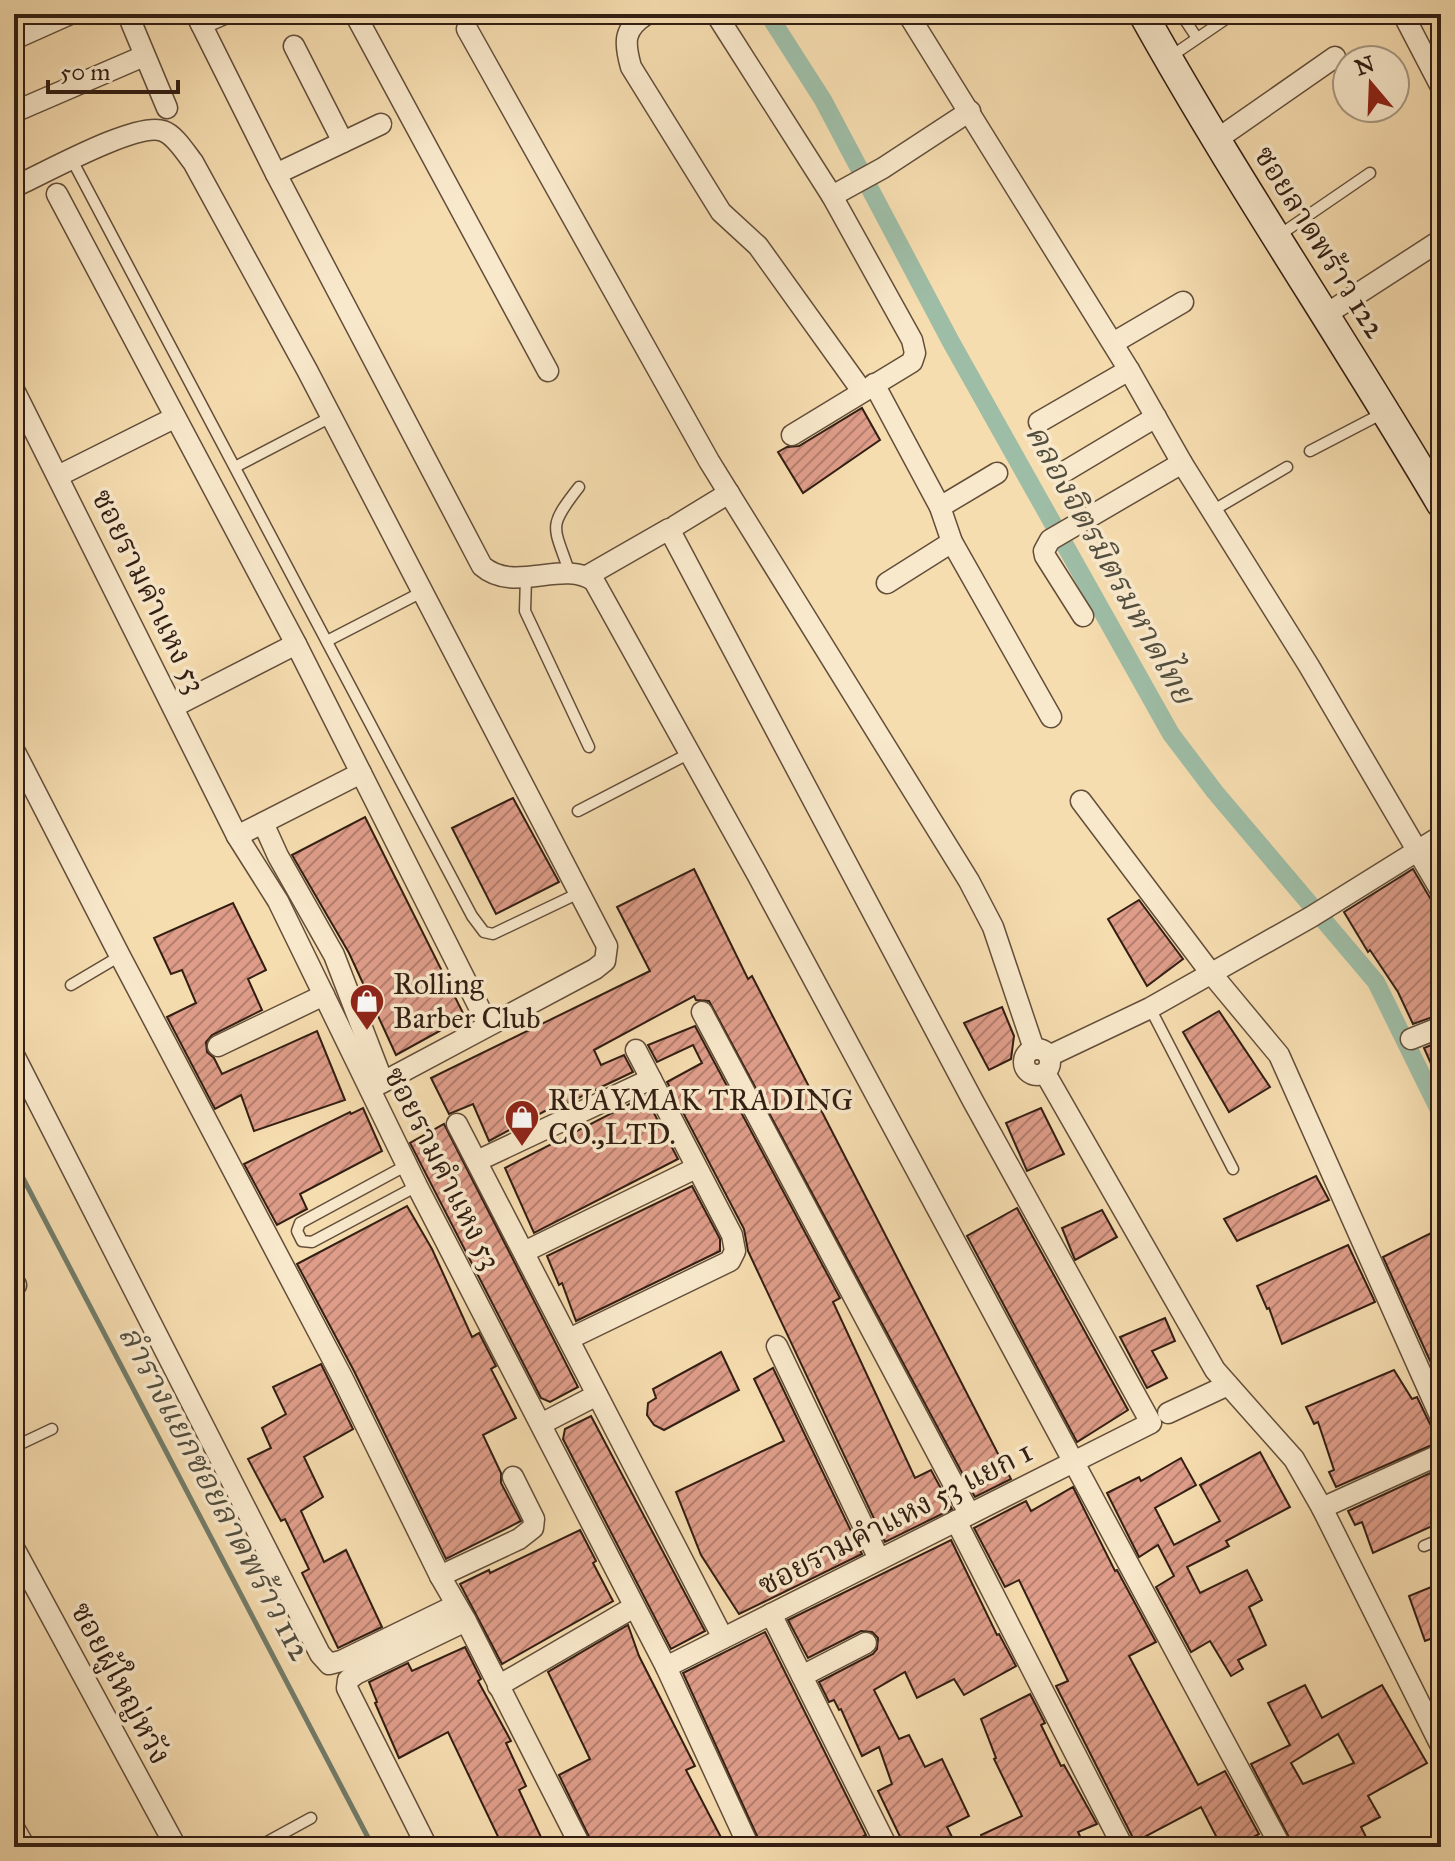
<svg xmlns="http://www.w3.org/2000/svg" width="1455" height="1861" viewBox="0 0 1455 1861" font-family="'IM FELL Great Primer','Noto Serif Thai',serif">
<defs>
<pattern id="building-hatch" width="6" height="6" patternUnits="userSpaceOnUse" patternTransform="scale(2)"><rect width="6" height="6" fill="#df9d89"/><path d="M-1 1l2-2M0 6l6-6M5 7l2-2" fill="none" stroke="#b57f6f"/></pattern>
</defs>
<rect width="100%" height="100%" fill="#f6ddb0"/>
<filter id="stains"><feTurbulence type="fractalNoise" baseFrequency=".0025" numOctaves="4"/><feColorMatrix values="0 0 0 0 .2 0 0 0 0 .09 0 0 0 0 .02 0 0 0 .5 -.17"/></filter>
<radialGradient id="worn" r=".72"><stop offset=".6" stop-color="#630" stop-opacity="0"/><stop offset="1" stop-color="#630" stop-opacity=".3"/></radialGradient>
<g fill="none" stroke-linecap="round" stroke-linejoin="round">
<!-- stream -->
<path stroke="#737d6b" stroke-width="5" d="M14,1161l359,686"/>
<!-- canal -->
<path stroke="#9ebda6" stroke-width="18" d="M768,14l55,86 128,242 220,392 44,58 161,190 65,132"/>
</g>
<!-- building -->
<g fill="url(#building-hatch)" stroke="#321e13" stroke-width="2" fill-rule="evenodd">
<path d="M862,408l18,32 -77,53 -25,-41 9,-5 12,-1z"/>
<path d="M513,798l46,84 -63,32 -44,-86z"/>
<path d="M365,817l100,200 -69,38 -47,-102 -57,-98z"/>
<path d="M694,869l54,110 4,-3 259,503 -36,18 -266,-496 -13,-1 -2,-4 -100,54 7,15 23,-10 9,17 -74,35 -1,-3 -69,37 -16,-37 -24,10 -18,-36 219,-107 -33,-64z"/>
<path d="M1413,869l17,29 11,11v105l-28,10 -15,-32 -28,-42 -2,2 -24,-40z"/>
<path d="M1139,900l44,59 -36,27 -39,-67z"/>
<path d="M233,903l33,67 -18,9 14,31 -50,25 -6,7 1,10 7,6 8,16 95,-43 28,69 -91,31 -13,-36 -26,14 -48,-92 29,-14 -14,-33 -11,4 -17,-36z"/>
<path d="M1002,1007l12,29 -3,23 -22,11 -25,-47z"/>
<path d="M1219,1011l51,76 -41,25 -46,-80z"/>
<path d="M695,1026l145,272 -7,4 82,176 16,-8 21,39 -67,33 -137,-291 -4,-22 -77,-147 35,-19 -9,-18 -36,17 -9,-17z"/>
<path d="M1441,1041v45l-17,-38z"/>
<path d="M645,1096l33,63 -144,74 -29,-65z"/>
<path d="M363,1108l19,43 -82,43 7,15 -30,16 -33,-61 106,-52 1,2z"/>
<path d="M1041,1108l23,46 -37,17 -21,-48z"/>
<path d="M444,1124l134,263 -28,15 -9,-4 -131,-255z"/>
<path d="M1316,1176l13,24 -92,41 -13,-22z"/>
<path d="M692,1186l28,53v12l-144,70 -14,-38 -3,2 -12,-29z"/>
<path d="M407,1206l25,43 40,88 7,-4 17,33 -5,3 25,49 -33,17 18,38v10l20,38 -75,38 -92,-188 -57,-107z"/>
<path d="M1017,1208l111,202 -51,32 -110,-206z"/>
<path d="M1102,1210l15,27 -42,23 -13,-32z"/>
<path d="M1441,1228v131l-10,4 -48,-106z"/>
<path d="M1348,1245l27,57 -93,42 -13,-36 -2,1 -10,-23z"/>
<path d="M1165,1318l10,23 -23,10 15,27 -20,10 -27,-51z"/>
<path d="M721,1352l18,38 -75,40 -10,-5 -7,-10 1,-12 8,-5 -3,-9z"/>
<path d="M321,1364l32,65 -49,28 19,40 -22,14 23,51 22,-12 36,77 -44,21 -36,-75 7,-4 -24,-50 -4,2 -33,-62 23,-11 -9,-20 24,-14 -13,-27z"/>
<path d="M773,1368l89,186 -123,60 -38,-59 -25,-63 108,-51 -30,-62z"/>
<path d="M1394,1370l18,29 5,-2 13,27 11,7v10l-105,46 -7,-15 5,-2 -16,-48 -4,2 -8,-17z"/>
<path d="M591,1416l114,215 -34,18 -108,-210 2,-10z"/>
<path d="M1260,1452l30,55 -64,34 3,5 -42,21 13,26 47,-23 15,30 -13,7 17,38 -28,15 5,9 -12,7 -21,-35 -19,11 -35,-65 18,-11 -16,-31 -19,12 -32,-64 32,-16 2,4 40,-23 15,27 -41,23 19,37 46,-24 -20,-36z"/>
<path d="M1441,1468v54l-68,31 -11,-31 -7,3 -7,-14z"/>
<path d="M1073,1487l42,84 2,-1 39,72 -27,14 69,129 27,-14 34,63 -24,13h-36l18,-9 -16,-31 -66,35 -79,-156 12,-5 -49,-101 -14,7 -31,-59 52,-27 5,10z"/>
<path d="M580,1530l16,31 -3,2 20,38 -111,63 -42,-80 29,-14 1,3z"/>
<path d="M951,1540l46,95 2,-1 17,32 -52,29 -10,-16 -37,19 -12,-26 -31,18 25,49 10,-4 16,32 17,-8 27,57 -22,11 10,20h-52l-27,-56 14,-7 -13,-37 -17,9 -21,-47 -2,1 -5,-10 -5,2 -10,-20 54,-28 4,-5 1,-11 -6,-6 -11,-1 -53,27 -20,-38z"/>
<path d="M1441,1583v52l-16,6 -16,-45z"/>
<path d="M628,1625l11,31 56,110 -9,4 40,77h-132l-35,-72 31,-16 -42,-87z"/>
<path d="M765,1632l101,203 -23,12h-81l-79,-174z"/>
<path d="M465,1647l16,32 -3,2 33,60 -5,2 20,43 -7,4 26,56 17,-8 4,9h-63l-55,-115 -49,26 -24,-55 2,-1 -8,-20 39,-19 4,8z"/>
<path d="M1305,1685l17,33 60,-33 45,78 -59,33 12,21 -19,10 10,20h-77l-43,-83 39,-19 -22,-42zM1338,1734l16,29 -51,21 -12,-21z"/>
<path d="M1030,1694l15,29 -4,2 20,41 3,-1 33,59 -19,8 7,15h-98l-6,-12 41,-19 -28,-57 2,-1 -15,-39z"/>
</g>
<g fill="none" stroke-linecap="round" stroke-linejoin="round">
<!-- lane casing -->
<g stroke="#634e3a" stroke-width="13">
<g id="lane">
<path d="M1181,14l16,24"/>
<path d="M1170,57l63,-43"/>
<path d="M72,160l400,756 12,16 9,2 86,-41"/>
<path d="M1278,236l92,-63"/>
<path d="M1310,451l75,-39"/>
<path d="M235,467l96,-50"/>
<path d="M1212,511l75,-44"/>
<path d="M570,574c-16,-49 -24,-45 9,-87"/>
<path d="M526,578l-1,33 64,136"/>
<path d="M327,641l95,-49"/>
<path d="M578,811l112,-58"/>
<path d="M71,985l49,-29"/>
<path d="M1150,1008l83,161"/>
<path d="M407,1165l-107,58 -3,8 5,10 10,1 105,-56"/>
<path d="M14,1447l38,-18"/>
<path d="M1424,1546l17,-7"/>
<path d="M258,1847l53,-29"/>
</g>
</g>
<!-- street casing -->
<g stroke="#634e3a" stroke-width="23">
<g id="street">
<path d="M196,14l80,160 206,392c32,28 81,-7 112,15l164,295 523,971"/>
<path d="M355,14l193,357"/>
<path d="M647,14c-24,15 -23,28 -16,53l90,145 37,34 104,145"/>
<path d="M716,14l116,182 80,144 3,13 -3,9 -120,73"/>
<path d="M908,14l221,356 53,93 127,203 132,225"/>
<path d="M1403,14l38,73"/>
<path d="M131,22l36,86"/>
<path d="M201,24l23,-10"/>
<path d="M467,29l242,432 260,420 24,46 41,122"/>
<path d="M14,39l56,-25"/>
<path d="M294,46l49,96"/>
<path d="M14,112l130,-56"/>
<path d="M1216,140l119,-83"/>
<path d="M276,174l105,-50"/>
<path d="M14,187c29,-13 123,-66 149,-56 12,4 22,21 30,31l114,208 300,576 -2,15 -10,8 -225,120"/>
<path d="M57,194l239,450 192,381"/>
<path d="M832,196l51,-28 87,-57"/>
<path d="M1325,315l116,-75"/>
<path d="M1113,343l70,-41"/>
<path d="M874,384l66,123 12,35 99,175"/>
<path d="M14,390l223,446 41,65 139,285 249,481 83,180"/>
<path d="M1039,422l90,-52"/>
<path d="M1064,472l92,-55"/>
<path d="M58,476l116,-58"/>
<path d="M940,507l57,-34"/>
<path d="M675,526l54,-33"/>
<path d="M587,576l82,-47 304,572 178,322 -485,244"/>
<path d="M887,583l65,-41"/>
<path d="M1083,616l-38,-60 -1,-5 6,-11 132,-77"/>
<path d="M173,707l123,-63"/>
<path d="M14,750l106,206 222,421 98,199 26,45 115,226"/>
<path d="M1081,801l129,171 69,83 162,363"/>
<path d="M263,823l15,33 56,99 49,127"/>
<path d="M237,836l124,-63"/>
<path d="M702,1012l267,501"/>
<path d="M1411,1039l30,-12"/>
<path d="M218,1046l106,-51"/>
<circle cx="1037" cy="1062" r="13"/>
<path d="M14,1055l306,599 9,10 12,-3 115,-56"/>
<path d="M1049,1056l101,-48 161,-91 130,-81"/>
<path d="M1045,1073l170,297 79,89 28,49 119,238"/>
<path d="M457,1124l266,514"/>
<path d="M477,1161l174,-82"/>
<path d="M524,1252l172,-84"/>
<path d="M14,1286l2,-1"/>
<path d="M569,1339l161,-78 5,-10 -3,-16 -96,-185"/>
<path d="M777,1346l102,213"/>
<path d="M1168,1413l60,-28"/>
<path d="M541,1424l56,-29"/>
<path d="M1322,1508l119,-54"/>
<path d="M956,1521l167,326"/>
<path d="M14,1548l162,299"/>
<path d="M440,1576l79,-37 14,-11 1,-9 -21,-42"/>
<path d="M771,1614l116,233"/>
<path d="M802,1676l64,-33"/>
<path d="M498,1686l136,-79"/>
<path d="M14,1828l11,19"/>
<path d="M427,1847l-80,-159 1,-8 8,-6 110,-53"/>
</g>
</g>
<!-- secondary casing -->
<g stroke="#321e13" stroke-width="31">
<path id="secondary" d="M1143,14c93,167 201,325 298,490"/>
</g>
<!-- lane -->
<use href="#lane" stroke="#f9e9cc" stroke-width="10"/>
<!-- street -->
<use href="#street" stroke="#f9e9cc" stroke-width="20"/>
<!-- secondary -->
<use href="#secondary" stroke="#f9e9cc" stroke-width="28"/>
</g>
<!-- icons -->
<defs>
<g id="shop-pin" transform="scale(1.8)"><path d="M0 17L-7.5 6A9.5 9.5 0 1 1 7.5 6Z" fill="#8f2418" stroke="#f9e9cc"/><path d="M-5-2.5h2.3a2.7 3.5 0 0 1 5.4 0H5L5.5 6h-11ZM-1.5-2.5h3a1.5 2.3 0 0 0-3 0Z" fill="#fff"/></g>
</defs>
<g fill-rule="evenodd">
<use href="#shop-pin" x="367" y="1001"/>
<use href="#shop-pin" x="522" y="1117"/>
</g>
<g text-anchor="middle" dominant-baseline="central" stroke-width="7" stroke-linejoin="round" paint-order="stroke">
<!-- street labels -->
<g font-size="30" fill="#321e13" stroke="#f9e9cc">
<text transform="translate(1320 242) rotate(58)">ซอยลาดพร้าว 122</text>
<text transform="translate(149 591) rotate(64)">ซอยรามคำแหง 53</text>
<text transform="translate(443 1168) rotate(63)">ซอยรามคำแหง 53</text>
<text transform="translate(895 1518) rotate(-27)">ซอยรามคำแหง 53 แยก 1</text>
<text transform="translate(121 1683) rotate(62)">ซอยผู้ใหญ่หวัง</text>
</g>
<!-- poi labels -->
<g font-size="30" fill="#321e13" stroke="#f9e9cc" text-anchor="start">
<text x="393" y="984">Rolling<tspan x="393" dy="34">Barber Club</tspan></text>
<text x="548" y="1100">RUAYMAK TRADING<tspan x="548" dy="34">CO.,LTD.</tspan></text>
</g>
<!-- water labels -->
<g font-size="32" font-style="italic" fill="#524e3f" stroke="#f9e9cc">
<text transform="translate(1110 564) rotate(61)">คลองจิตรมิตรมหาดไทย</text>
<text transform="translate(215 1493) rotate(62)">ลำรางแยกซอยลาดพร้าว 112</text>
</g>
</g>
<!-- margin -->
<rect width="1455" height="1861" fill="none" stroke="#f6ddb0" stroke-width="48"/>
<rect x="16" y="16" width="1423" height="1829" fill="none" stroke="#321e13" stroke-width="4"/>
<rect x="24" y="24" width="1407" height="1813" fill="none" stroke="#321e13" stroke-width="2"/>
<!-- north arrow -->
<g transform="translate(1371 84) rotate(341)"><circle r="38" fill="#f9e9cc" stroke="#a99882" stroke-width="2"/>
<path d="M0-6L14 30L0 20L-14 30Z" fill="#8f2418"/>
<text y="-12" font-size="22" font-weight="bold" text-anchor="middle" fill="#321e13">N</text>
</g>
<!-- scale -->
<path d="M48 80v12h130v-12" fill="none" stroke="#321e13" stroke-width="4"/>
<text x="60" y="80" font-size="24" fill="#321e13" stroke="#f9e9cc" stroke-width="6" paint-order="stroke">50 m</text>
<rect width="100%" height="100%" filter="url(#stains)"/>
<rect width="100%" height="100%" fill="url(#worn)"/>
</svg>
